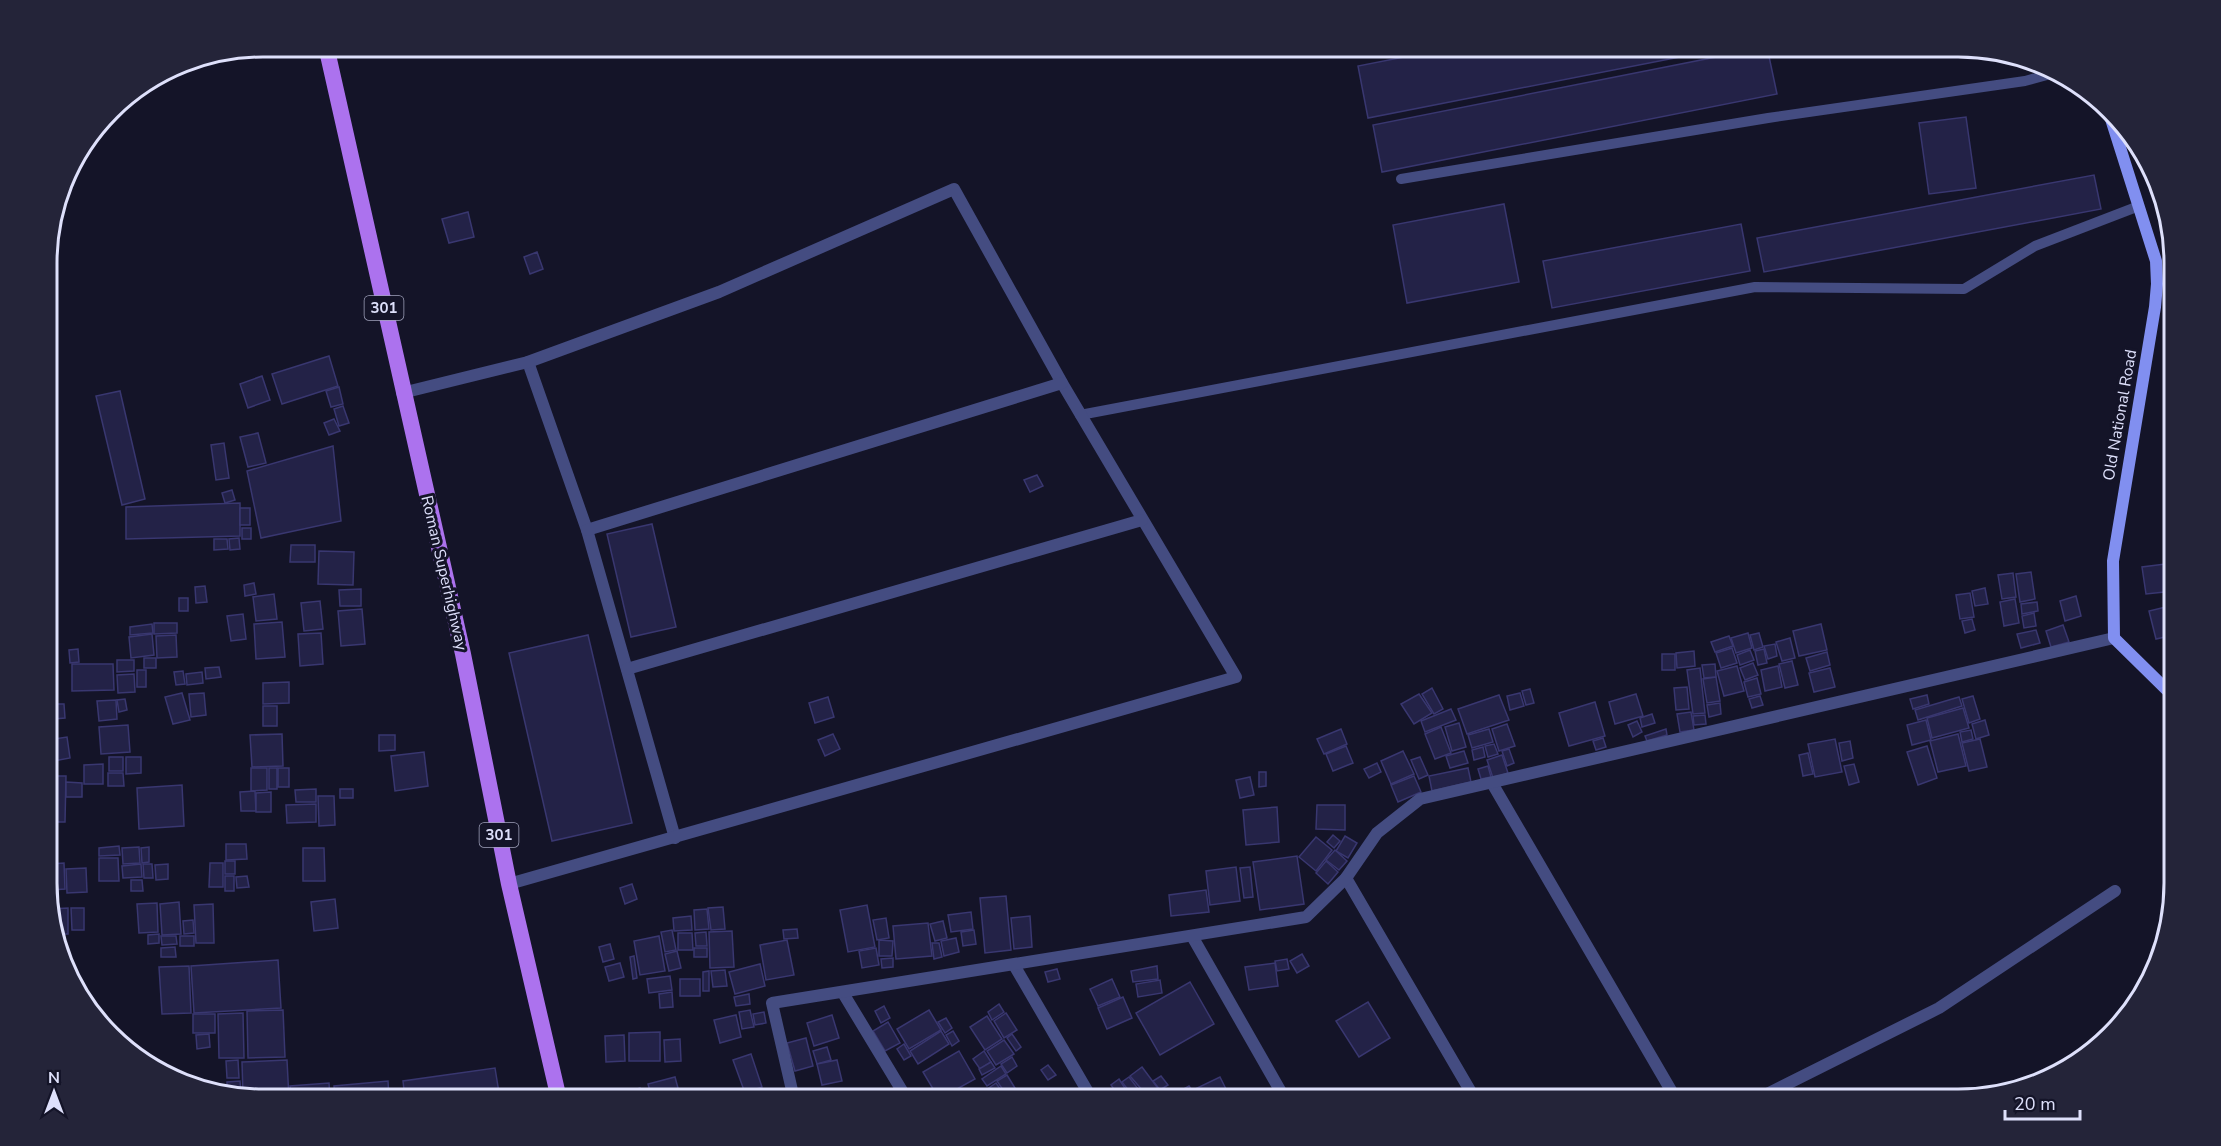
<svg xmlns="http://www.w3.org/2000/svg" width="2221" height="1146" viewBox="0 0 2221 1146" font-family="'Nunito Sans',sans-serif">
<rect width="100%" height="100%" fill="#141428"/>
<!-- building -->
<g fill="#232247" stroke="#393770" stroke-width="1.5">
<path d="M1460,46h276l-368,72 -10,-52z"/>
<path d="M1767,47l10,47 -395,78 -9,-47z"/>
<path d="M1966,117l10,71 -47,6 -10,-71z"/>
<path d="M2094,175l7,34 -337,63 -7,-34z"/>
<path d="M1504,204l15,78 -112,21 -14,-78z"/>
<path d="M468,212l6,25 -25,6 -7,-24z"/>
<path d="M1741,224l9,47 -198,37 -9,-47z"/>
<path d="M537,252l6,17 -13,5 -6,-17z"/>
<path d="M329,356l9,30 -56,18 -10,-30z"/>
<path d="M262,376l8,24 -22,8 -8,-24z"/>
<path d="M339,387l4,17 -12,3 -5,-16z"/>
<path d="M120,391l25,108 -23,6 -26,-109z"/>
<path d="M343,406l6,17 -10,3 -5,-17z"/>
<path d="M334,419l6,12 -11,4 -5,-12z"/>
<path d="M258,433l8,30 -18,4 -8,-30z"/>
<path d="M224,443l5,35 -13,2 -5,-35z"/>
<path d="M333,446l8,75 -80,17 -14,-67z"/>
<path d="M1037,475l6,11 -13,6 -6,-12z"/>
<path d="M232,490l3,10 -10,3 -3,-10z"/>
<path d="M240,503v33l-114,3v-32z"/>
<rect x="240" y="508" width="10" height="17"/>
<path d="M652,524l24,103 -45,10 -24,-103z"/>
<rect x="242" y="528" width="9" height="11"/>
<path d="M239,538l1,11 -10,1 -1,-11z"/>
<path d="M214,539h13l1,10 -14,1z"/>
<path d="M291,545h24v17h-25z"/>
<path d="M319,551l35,1 -1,33 -35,-1z"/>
<path d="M2173,563l1,28 -28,3 -4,-27z"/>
<path d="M2031,572l4,27 -15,3 -4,-28z"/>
<path d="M2013,573l3,24 -14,2 -4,-24z"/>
<path d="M254,583l2,11 -11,2 -1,-11z"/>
<path d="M205,586l2,16 -11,1 -1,-16z"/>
<path d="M1985,588l3,16 -13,2 -3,-15z"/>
<path d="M361,589v17h-21l-1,-16z"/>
<path d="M1970,593l4,24 -14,2 -4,-24z"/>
<path d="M274,594l3,25 -21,2 -3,-24z"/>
<path d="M2076,596l5,20 -16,5 -5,-20z"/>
<rect x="179" y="598" width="9" height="13"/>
<path d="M2015,599l4,24 -15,3 -4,-24z"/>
<path d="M320,601l3,28 -19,2 -3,-28z"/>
<path d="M2037,602l1,9 -16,3 -1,-10z"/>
<path d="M2174,605v30l-18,4 -7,-28z"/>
<path d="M362,609l3,35 -24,2 -3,-35z"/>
<path d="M2034,613l2,13 -12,2 -2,-12z"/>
<path d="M243,614l3,25 -15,2 -4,-25z"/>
<path d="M1972,619l3,11 -10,3 -3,-12z"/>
<path d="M282,622l3,35 -29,2 -2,-35z"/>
<path d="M154,623h23v10l-23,1z"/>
<path d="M152,624l1,9 -23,2v-8z"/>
<path d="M1821,624l6,26 -28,6 -6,-25z"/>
<path d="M2063,625l6,17 -18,5 -5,-16z"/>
<path d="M2036,630l4,13 -19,5 -4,-14z"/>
<path d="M321,633l2,31 -23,2 -2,-32z"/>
<path d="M1748,633l4,15 -16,5 -5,-15z"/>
<path d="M1759,633l4,14 -9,3 -4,-15z"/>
<path d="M152,634l2,21 -23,3 -2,-21z"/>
<path d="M176,635l1,22 -20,1 -1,-22z"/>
<path d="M588,635l44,188 -80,18 -43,-188z"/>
<path d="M1729,636l4,10 -18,6 -4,-10z"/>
<path d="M1790,638l5,20 -13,3 -6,-19z"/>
<path d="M1775,644l2,12 -9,3 -4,-13z"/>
<path d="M1732,648l5,15 -16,5 -5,-15z"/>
<path d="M78,649l1,13 -9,1 -1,-13z"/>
<path d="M1764,649l3,14 -9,2 -3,-14z"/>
<path d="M1750,650l4,10 -14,5 -3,-10z"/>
<path d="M1694,651l1,15 -18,2 -1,-15z"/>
<path d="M1827,652l3,13 -20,6 -4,-13z"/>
<rect x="1662" y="654" width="13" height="16"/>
<rect x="144" y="658" width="12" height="10"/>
<path d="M117,660h17v11l-17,1z"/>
<path d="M1792,661l6,24 -13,3 -6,-24z"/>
<path d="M1753,663l5,12 -13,5 -5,-12z"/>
<path d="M72,664h41l1,26 -42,1z"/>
<path d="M1715,664l1,13 -12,1 -2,-13z"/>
<path d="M1737,666l7,25 -20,5 -7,-25z"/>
<path d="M1778,666l4,21 -17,4 -4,-21z"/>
<path d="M219,667l2,10 -15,2 -1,-11z"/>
<path d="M1700,668l5,45 -12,1 -6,-44z"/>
<path d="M1830,668l5,19 -21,5 -5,-19z"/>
<rect x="137" y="670" width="9" height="17"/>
<path d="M183,671l2,13 -9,1 -2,-13z"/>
<path d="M202,672l1,11 -16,2 -1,-11z"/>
<path d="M134,674l1,18 -17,1 -1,-18z"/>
<path d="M1716,677l4,24 -13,2 -4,-24z"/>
<path d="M1757,678l4,16 -13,3 -4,-15z"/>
<path d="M289,682v21l-26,1v-21z"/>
<path d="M1687,687l2,22 -13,1 -2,-22z"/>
<path d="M1432,688l11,21 -9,5 -12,-20z"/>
<path d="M1530,689l4,14 -8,2 -4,-14z"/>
<path d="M182,693l8,27 -17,4 -8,-27z"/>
<path d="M204,693l2,22 -15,2 -2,-23z"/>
<path d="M1520,693l4,13 -14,4 -3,-14z"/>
<path d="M1419,694l13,19 -18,11 -13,-20z"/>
<path d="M1636,694l7,22 -28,8 -6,-22z"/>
<path d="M1499,695l10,25 -42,14 -9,-25z"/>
<path d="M1927,695l2,9 -16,5 -3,-10z"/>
<path d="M1760,696l3,9 -11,3 -3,-9z"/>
<path d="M1973,696l7,23 -11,4 -7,-24z"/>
<path d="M828,697l6,20 -19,6 -6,-20z"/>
<path d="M1959,697l3,9 -44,14 -3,-10z"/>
<path d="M125,699l2,11 -8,2 -2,-12z"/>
<path d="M116,700l1,19 -18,2 -2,-20z"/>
<path d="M1595,702l10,34 -36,10 -10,-33z"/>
<path d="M1720,703l1,11 -12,3 -2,-12z"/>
<path d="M54,704h10l1,14 -11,1z"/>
<rect x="263" y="706" width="14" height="20"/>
<path d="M1963,708l6,20 -37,10 -5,-20z"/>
<path d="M1451,709l5,11 -31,12 -4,-11z"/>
<path d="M1691,712l3,18 -14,2 -3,-18z"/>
<path d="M1652,714l3,9 -13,4 -2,-9z"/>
<path d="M1705,715l1,9 -12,1 -1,-9z"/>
<path d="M48,717h5l1,18 -6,1z"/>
<path d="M1926,720l5,20 -19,5 -5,-20z"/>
<path d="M1985,720l4,15 -13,4 -4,-15z"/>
<path d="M1637,721l5,11 -9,5 -5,-12z"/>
<path d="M1459,723l7,24 -14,4 -7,-24z"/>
<path d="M1507,724l8,22 -16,5 -7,-22z"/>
<path d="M128,725l2,27 -29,2 -2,-27z"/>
<path d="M1441,727l10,26 -16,6 -10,-25z"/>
<path d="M1341,729l6,15 -23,10 -7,-15z"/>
<path d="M1489,729l4,13 -21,6 -4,-13z"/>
<path d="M1666,729l1,6 -20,6 -2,-5z"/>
<path d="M1971,730l2,9 -11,3 -2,-10z"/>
<path d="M282,734l1,32 -31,1 -2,-32z"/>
<path d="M833,734l7,15 -15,7 -7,-16z"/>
<path d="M1958,734l8,32 -28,6 -8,-31z"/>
<path d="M379,735h16v15l-16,1z"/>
<path d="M67,737l3,21 -22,4v-22z"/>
<path d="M1603,738l3,9 -10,3 -3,-9z"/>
<path d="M1835,739l7,33 -27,5 -7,-33z"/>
<path d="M1980,739l7,28 -18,4 -7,-28z"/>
<path d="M1850,741l3,17 -11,3 -3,-18z"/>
<path d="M1494,744l4,10 -10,3 -3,-11z"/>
<path d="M1346,746l7,17 -20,8 -7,-17z"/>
<path d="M1927,746l10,32 -19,7 -11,-33z"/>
<path d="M1483,747l2,10 -11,3 -2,-10z"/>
<path d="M1509,749l5,14 -7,3 -5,-15z"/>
<path d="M1403,751l11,23 -23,10 -10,-23z"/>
<path d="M1464,751l4,12 -18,5 -4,-12z"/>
<path d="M424,752l4,34 -33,5 -4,-35z"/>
<path d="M1808,753l5,21 -10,2 -4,-21z"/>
<path d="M1502,755l6,18 -15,5 -6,-18z"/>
<rect x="109" y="757" width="14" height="14"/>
<path d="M126,757h15v16l-15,1z"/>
<path d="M1420,757l8,18 -9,4 -8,-19z"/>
<path d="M1377,763l4,9 -12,6 -5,-9z"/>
<path d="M103,764v20h-19v-19z"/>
<path d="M1854,764l5,18 -10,3 -5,-19z"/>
<path d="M1488,766l3,11 -10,2 -3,-10z"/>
<path d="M251,768h16v22l-16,1z"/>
<rect x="269" y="768" width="8" height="21"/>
<rect x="278" y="768" width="11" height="19"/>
<path d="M1468,768l3,14 -39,9 -3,-15z"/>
<path d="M1259,772h7v14l-7,1z"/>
<path d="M108,773h15l1,13h-16z"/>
<path d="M48,776h18l-1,46h-17z"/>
<path d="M1414,776l7,16 -23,10 -7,-17z"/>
<path d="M1250,777l4,18 -14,3 -4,-18z"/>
<path d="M66,782l16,1v14h-16z"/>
<path d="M182,785l2,41 -45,3 -2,-41z"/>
<path d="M316,789v13h-20l-1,-12z"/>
<rect x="340" y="789" width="13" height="9"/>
<path d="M255,791l1,20h-15l-1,-19z"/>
<path d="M271,792v20h-15v-19z"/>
<path d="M318,796h16l1,29 -16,1z"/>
<path d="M316,804v18l-29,1 -1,-18z"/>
<path d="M1317,805h28v25l-29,-1z"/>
<path d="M1277,807l2,35 -33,3 -3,-35z"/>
<path d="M1333,835l7,6 -6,7 -7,-6z"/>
<path d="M1345,836l12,7 -9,15 -12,-7z"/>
<path d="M1316,837l16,13 -16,21 -17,-14z"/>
<path d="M226,844h20l1,15 -21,1z"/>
<path d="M119,846l1,9 -21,1v-8z"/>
<path d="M139,847l1,16 -17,1 -1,-16z"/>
<path d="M149,847v15l-7,1 -1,-15z"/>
<path d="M303,848h21l1,33h-22z"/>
<path d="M1335,850l12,11 -8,9 -13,-10z"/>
<path d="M1297,856l7,48 -44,6 -7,-48z"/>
<path d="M99,858h19l1,23h-20z"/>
<rect x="225" y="861" width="10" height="13"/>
<path d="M1326,861l12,11 -10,12 -12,-11z"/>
<path d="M64,863l1,26 -13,1 -2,-26z"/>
<path d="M210,863h13v24h-14z"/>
<path d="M141,864l1,13 -19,1 -1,-12z"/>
<path d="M143,864h9l1,14h-9z"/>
<path d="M168,864v15l-12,1 -1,-15z"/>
<path d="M1236,867l4,34 -30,4 -4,-34z"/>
<path d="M1250,867l3,30 -9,1 -4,-30z"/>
<path d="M86,868l1,24 -20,1 -1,-24z"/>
<rect x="225" y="876" width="9" height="15"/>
<path d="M247,876l2,11 -12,1 -1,-11z"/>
<path d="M131,880h11l1,11h-12z"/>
<path d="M632,884l5,15 -12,5 -5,-16z"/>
<path d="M1206,890l3,22 -38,4 -2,-21z"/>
<path d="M1006,896l5,54 -26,3 -5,-55z"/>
<path d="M335,899l3,29 -24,3 -3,-29z"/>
<path d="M179,902l2,32 -19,1 -2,-31z"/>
<path d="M157,903l1,29 -19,1 -2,-29z"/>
<path d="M213,904l1,39h-18l-2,-38z"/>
<path d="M867,905l8,42 -27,5 -8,-42z"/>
<path d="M723,907l2,22 -14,1 -3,-22z"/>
<path d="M68,908v26h-11l-7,-19v-6z"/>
<path d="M71,908h13v22h-12z"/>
<path d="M707,909l2,20 -14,1 -1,-20z"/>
<path d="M971,912l2,17 -22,3 -3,-17z"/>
<path d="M691,916l1,14 -18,1 -1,-13z"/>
<path d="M1030,916l2,31 -18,2 -3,-31z"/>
<path d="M886,918l3,20 -12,2 -4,-20z"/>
<path d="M193,920l1,13 -10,1 -1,-13z"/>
<path d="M943,921l4,17 -12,3 -5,-17z"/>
<path d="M928,923l4,33 -36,3 -3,-33z"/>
<path d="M797,929l1,9 -14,1 -1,-9z"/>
<path d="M672,930l4,20 -11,2 -4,-20z"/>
<path d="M974,930l2,14 -13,2 -2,-14z"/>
<path d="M732,931l2,36 -24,1 -1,-36z"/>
<path d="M706,932l1,14h-11l-1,-13z"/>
<path d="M678,933h14l1,17h-15z"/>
<path d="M159,934v9l-11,1v-9z"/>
<path d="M161,936h15l1,8 -15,1z"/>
<rect x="180" y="936" width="14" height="10"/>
<path d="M659,936l6,35 -25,4 -6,-34z"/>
<path d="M956,938l3,14 -15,4 -3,-15z"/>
<path d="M787,940l7,35 -28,5 -6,-35z"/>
<path d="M879,940l14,1 -1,15h-13z"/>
<path d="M932,943h7l3,14 -8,2z"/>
<path d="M610,944l4,15 -11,3 -4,-15z"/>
<path d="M175,947l1,10h-15v-9z"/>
<rect x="694" y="948" width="13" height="9"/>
<path d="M876,948l3,17 -17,3 -3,-17z"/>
<path d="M677,951l4,17 -12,3 -4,-17z"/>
<path d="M1302,954l7,12 -12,7 -7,-12z"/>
<path d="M634,956l3,22 -4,1 -3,-22z"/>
<path d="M893,958v9l-11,1 -1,-9z"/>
<path d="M1287,959l2,10 -12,2 -2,-10z"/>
<path d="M278,960l3,48 -87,5 -3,-47z"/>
<path d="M620,963l4,14 -15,4 -4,-14z"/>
<path d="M1275,963l3,23 -29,4 -4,-23z"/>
<path d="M760,964l5,22 -30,8 -6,-22z"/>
<path d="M189,966l2,47 -29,1 -3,-47z"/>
<path d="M1157,966l1,13 -25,3 -2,-11z"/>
<path d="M1057,969l3,10 -12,3 -3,-10z"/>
<path d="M725,970l2,16 -14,1 -2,-16z"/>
<path d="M709,971v20h-6v-19z"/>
<path d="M670,976l2,14 -23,3 -2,-14z"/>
<rect x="680" y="979" width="20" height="17"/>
<path d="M1112,979l8,18 -22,9 -8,-17z"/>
<path d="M1160,980l2,13 -24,4 -2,-13z"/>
<path d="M1190,982l24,42 -54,31 -24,-42z"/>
<path d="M672,992l1,15 -13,1 -1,-14z"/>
<path d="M749,994l1,10 -14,2 -2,-9z"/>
<path d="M1123,997l9,21 -25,11 -9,-21z"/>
<path d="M1368,1002l22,36 -31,19 -23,-36z"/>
<path d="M999,1004l5,8 -12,8 -4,-8z"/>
<path d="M884,1006l6,12 -9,5 -6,-12z"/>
<path d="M283,1010l2,47 -37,1 -1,-47z"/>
<path d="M750,1010l4,17 -12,2 -3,-17z"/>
<path d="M929,1010l12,20 -32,19 -12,-20z"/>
<path d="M764,1012l2,11 -11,2 -2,-11z"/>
<path d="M243,1013l1,45h-25l-1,-44z"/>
<path d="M1006,1013l11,17 -13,8 -10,-17z"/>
<rect x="193" y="1014" width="22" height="19"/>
<path d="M736,1015l5,22 -21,6 -6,-23z"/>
<path d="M832,1015l7,23 -25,8 -7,-23z"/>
<path d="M987,1016l15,23 -17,11 -15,-23z"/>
<path d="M946,1018l6,10 -7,5 -7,-11z"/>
<path d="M888,1022l12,21 -15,8 -12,-20z"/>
<path d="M941,1031l8,13 -31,20 -8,-13z"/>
<path d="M953,1031l6,10 -7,5 -6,-11z"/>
<path d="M660,1032v29h-31v-28z"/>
<path d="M209,1034l1,13 -13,2 -1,-14z"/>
<path d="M1012,1034l9,13 -5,4 -9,-13z"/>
<path d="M624,1035l1,26 -19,1 -1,-26z"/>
<path d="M806,1038l7,28 -18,5 -8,-28z"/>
<path d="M680,1039l1,22 -16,1 -1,-22z"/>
<path d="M1004,1040l10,14 -18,11 -9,-14z"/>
<path d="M904,1044l7,12 -7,4 -7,-11z"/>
<path d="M827,1047l4,13 -14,4 -4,-13z"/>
<path d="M959,1051l16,28 -36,20 -16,-27z"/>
<path d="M984,1051l7,11 -11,7 -7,-10z"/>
<path d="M751,1054l11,33 -17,6 -12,-33z"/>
<path d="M1012,1057l5,9 -10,7 -6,-9z"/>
<path d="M238,1060l1,18h-12l-1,-17z"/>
<path d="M287,1060l2,39 -26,1 -20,-5 -1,-33z"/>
<path d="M837,1060l5,21 -20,4 -5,-21z"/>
<path d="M991,1062l4,6 -13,7 -3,-6z"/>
<path d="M1048,1065l8,10 -8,5 -7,-10z"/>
<path d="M1001,1066l5,8 -19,12 -5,-7z"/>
<path d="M1142,1067l18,24 -10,8 -20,-23z"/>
<path d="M495,1068l5,31h-95l-2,-18z"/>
<path d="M1007,1075l11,18 -9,6 -12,-18z"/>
<path d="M1161,1076l7,9 -8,5 -7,-9z"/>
<path d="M675,1077l6,22h-29l-4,-15z"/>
<path d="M1129,1077l10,13 -7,5 -10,-13z"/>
<path d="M1220,1077l11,22h-30l-6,-10z"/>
<path d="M1119,1079l9,14 -8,5 -9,-13z"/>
<path d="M240,1081l1,13 -14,-3v-9z"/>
<path d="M388,1081l1,18h-54l-1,-13z"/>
<path d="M329,1083l1,16h-38l-2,-13z"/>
<path d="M996,1083l11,16h-15l-6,-9z"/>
<path d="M1189,1086l7,10 -5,3h-6l-5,-8z"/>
<path d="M640,1088l4,11h-26l-2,-3z"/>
</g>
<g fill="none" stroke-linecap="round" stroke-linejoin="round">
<!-- service -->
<g stroke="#444c81" stroke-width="10">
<path d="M1401,179l367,-61 257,-37 33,-9"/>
<path d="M1080,415l675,-128 209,2 71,-43 104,-40"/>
</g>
<!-- minor -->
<g stroke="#444c81" stroke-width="12">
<path d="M528,362l59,168 88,308"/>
<path d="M402,393l126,-31 191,-70 235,-103 108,194 174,294 -727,207"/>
<path d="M587,530l475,-147"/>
<path d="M627,669l515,-149"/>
<path d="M1492,783l184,316"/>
<path d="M1346,878l129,221"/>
<path d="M1192,936l93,163"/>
<path d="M1014,965l78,134"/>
<path d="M843,993l64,106"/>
<path d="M794,1099l-22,-96 534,-86 40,-39 31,-45 43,-34 694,-161"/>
<path d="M1757,1099l182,-91 176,-117"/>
</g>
<!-- secondary -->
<path stroke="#818ff0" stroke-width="12" d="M2111,119l45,142 1,23 -2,23 -42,254 1,77 60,59"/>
<!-- primary -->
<path stroke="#ac72ee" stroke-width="16" d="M326,46l137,608 46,230 50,215"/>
</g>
<g text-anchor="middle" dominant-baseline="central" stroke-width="6" stroke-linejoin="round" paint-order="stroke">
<!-- shield labels -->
<g fill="#141428" stroke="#a1a3bc" stroke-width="1.5">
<rect x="364.5" y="296" width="39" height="24" rx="4.5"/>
<rect x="479.5" y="823" width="39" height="24" rx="4.5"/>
</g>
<g font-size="15" font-weight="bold" fill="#dee0fb">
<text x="384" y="308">301</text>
<text x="499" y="835">301</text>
</g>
<!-- street labels -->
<g font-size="16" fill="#dee0fb" stroke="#141428">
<text transform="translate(2120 415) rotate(-80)">Old National Road</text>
<text transform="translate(444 573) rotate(77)">Roman Superhighway</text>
</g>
</g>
<!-- crop -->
<path d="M0 0H2221V1146H0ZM263 57H1958A206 206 0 0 1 2164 263V883A206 206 0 0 1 1958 1089H263A206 206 0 0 1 57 883V263A206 206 0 0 1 263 57Z" fill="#242439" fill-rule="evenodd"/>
<path fill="none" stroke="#dee0fb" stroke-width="3" d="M263 57H1958A206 206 0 0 1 2164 263V883A206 206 0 0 1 1958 1089H263A206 206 0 0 1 57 883V263A206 206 0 0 1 263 57Z"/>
<!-- north arrow -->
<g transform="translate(54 1092)" stroke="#141428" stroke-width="4.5" paint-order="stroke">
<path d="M0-4.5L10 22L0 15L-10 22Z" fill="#dee0fb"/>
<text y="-9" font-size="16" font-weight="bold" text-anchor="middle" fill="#dee0fb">N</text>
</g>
<!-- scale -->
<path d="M2005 1110v9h75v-9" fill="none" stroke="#dee0fb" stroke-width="3"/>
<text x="2014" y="1110" font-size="18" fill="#dee0fb" stroke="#141428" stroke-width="4.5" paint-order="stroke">20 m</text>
</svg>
